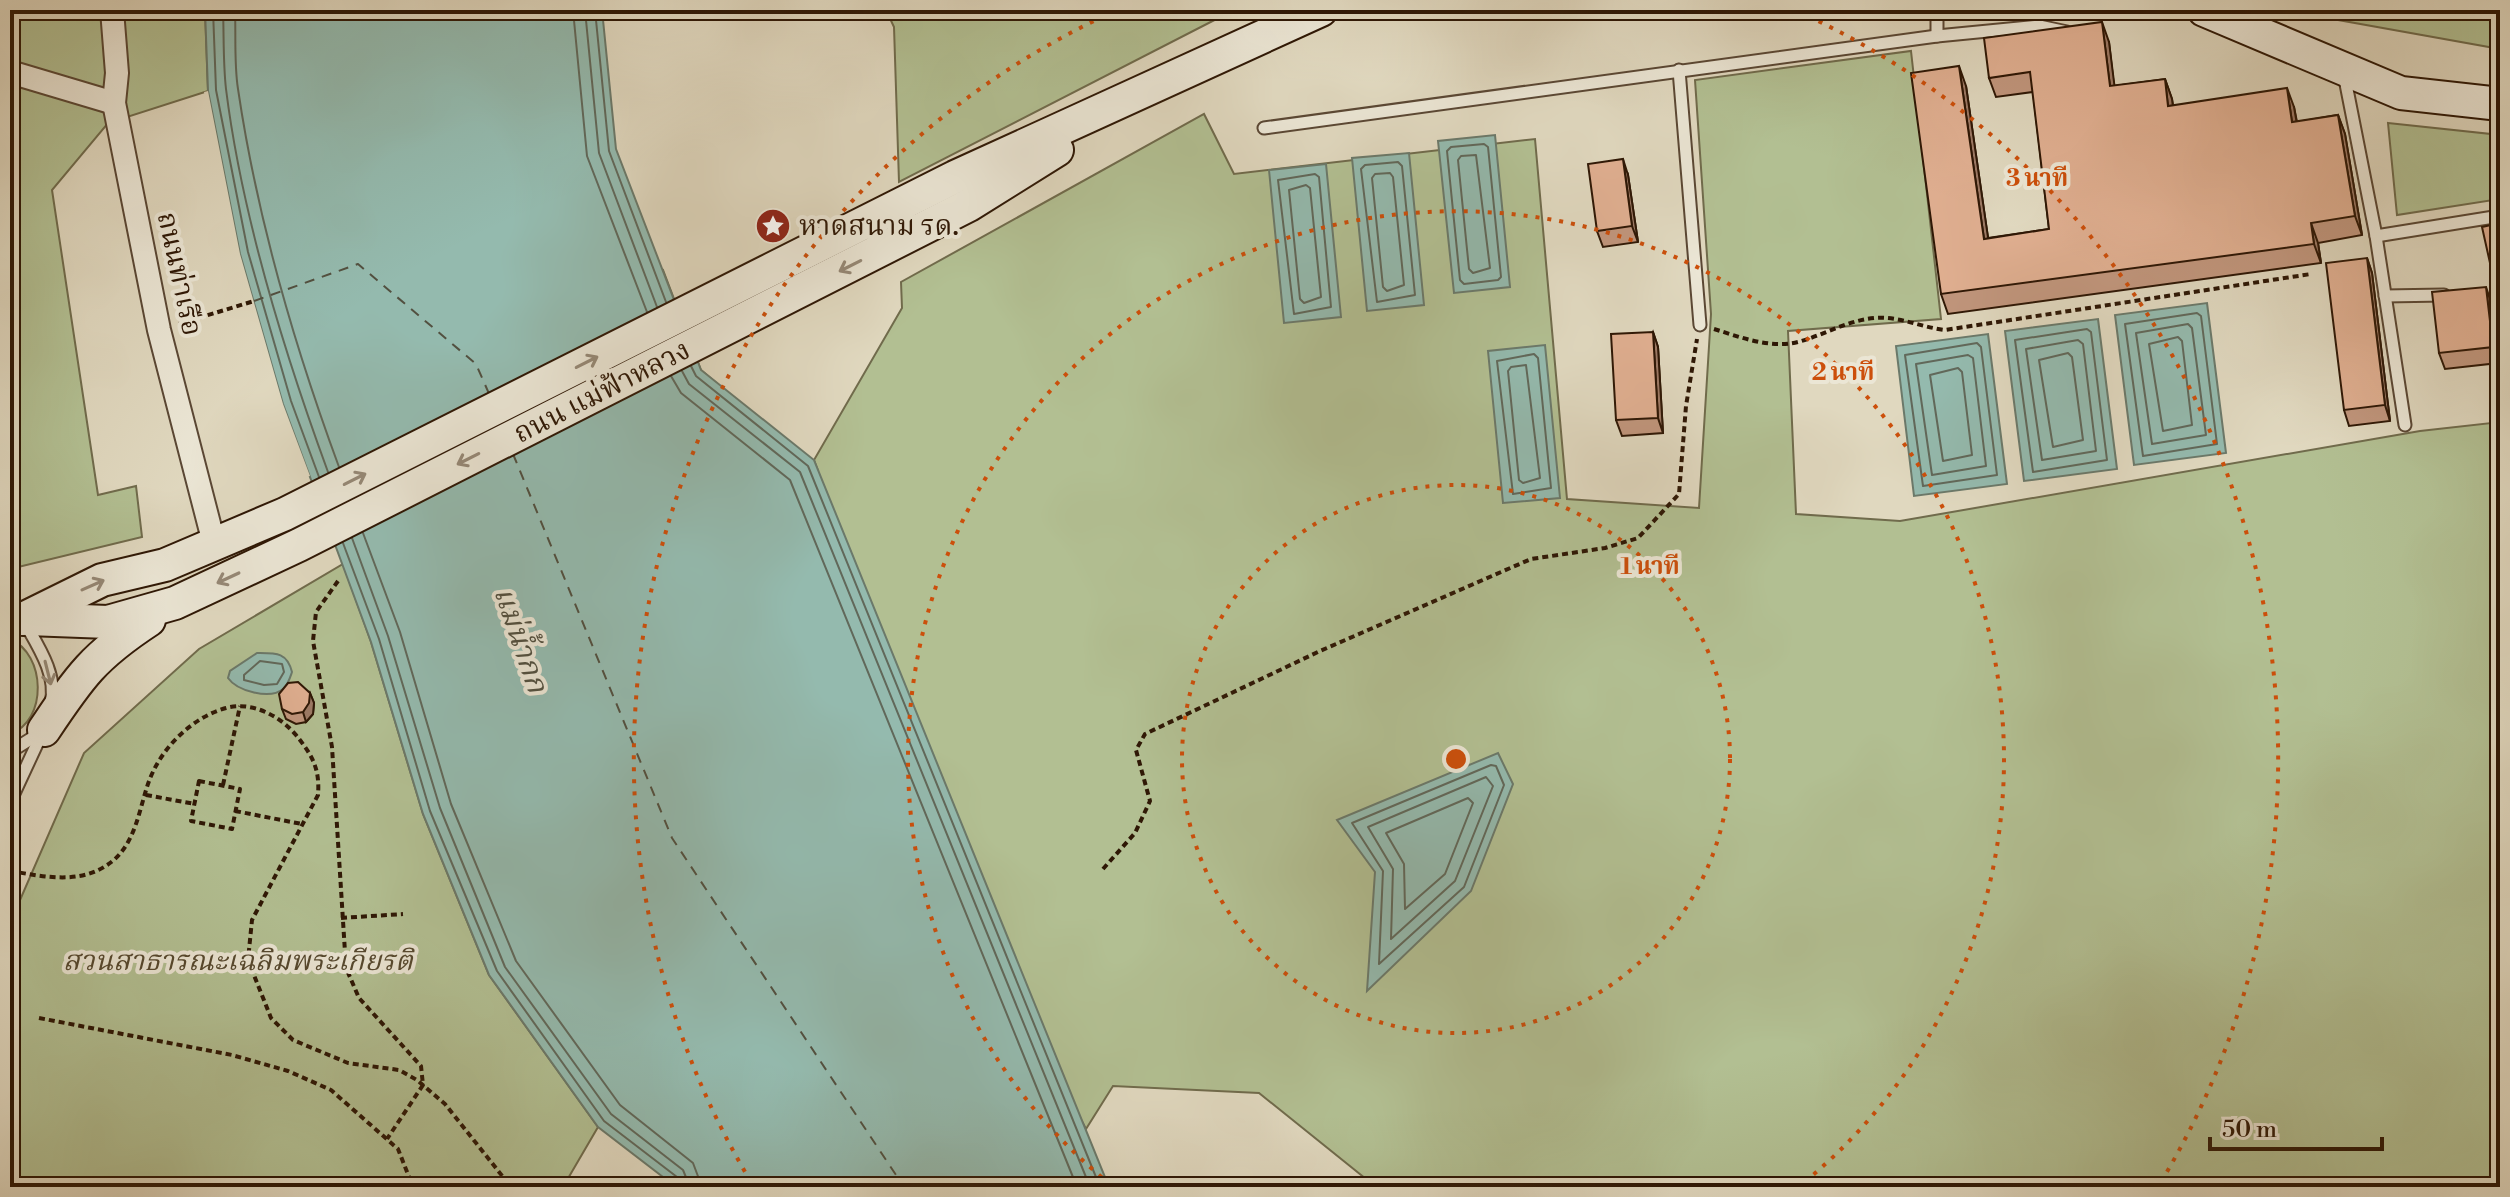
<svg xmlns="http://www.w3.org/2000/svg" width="2510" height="1197" viewBox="0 0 2510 1197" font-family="'Libre Bodoni','Noto Serif Thai',serif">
<rect width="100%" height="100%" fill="#e0d8bf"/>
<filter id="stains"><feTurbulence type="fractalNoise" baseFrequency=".0025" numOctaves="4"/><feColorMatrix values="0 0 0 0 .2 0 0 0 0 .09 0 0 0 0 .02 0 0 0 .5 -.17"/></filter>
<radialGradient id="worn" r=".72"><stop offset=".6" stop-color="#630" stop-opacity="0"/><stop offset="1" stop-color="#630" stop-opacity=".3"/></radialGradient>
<!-- green -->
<g fill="#b2bf92" stroke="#706b4c" stroke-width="2">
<path d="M10,10h195l3,81 -100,32 -56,67 46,305 38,-9 6,51 -132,32z"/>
<path d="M886,10h348l-335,172 -5,-155z"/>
<path d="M2312,10h188v39l-173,-31z"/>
<path d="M1911,51l30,268 -153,12 8,183 104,7 520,-90 80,-9v765h-1124l-117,-94 -146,-7 -27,43 -77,-145 -398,-700 52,-14 38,100 116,98 -3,-8 88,-152 -1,-26 303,-168 30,60 301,-35 32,360 132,9 12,-194 -16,-234z"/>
<path d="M2388,123l112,12v64l-103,16z"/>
<path d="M343,564l28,78 52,172 66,161 109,152 -35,60h-553v-264l74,-170 115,-104z"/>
<path d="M10,639c36,15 38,82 0,95z"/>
</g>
<!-- water -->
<g fill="#94baae" stroke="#6b796a" stroke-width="2">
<path d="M205,10h397l14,139 85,221 113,90 295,727h-433l-78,-60 -109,-152 -66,-161 -52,-172 -88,-238 -43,-150 -32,-163z"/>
<path d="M1495,135l15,152 -56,6 -16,-152z"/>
<path d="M1409,153l15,152 -57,6 -15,-153z"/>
<path d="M1326,164l15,153 -57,6 -15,-153z"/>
<path d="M2207,303l19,150 -92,12 -19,-150z"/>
<path d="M2098,319l19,150 -93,12 -19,-150z"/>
<path d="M1988,334l19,150 -93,12 -18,-150z"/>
<path d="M1545,345l15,153 -57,5 -15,-152z"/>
<path d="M257,653c19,0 30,-1 35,19 -2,6 -4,13 -9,17 -13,11 -46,2 -55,-11l2,-7z"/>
<path d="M1498,753l15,31 -42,107 -104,100 8,-119 -38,-52z"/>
</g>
<!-- pier -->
<path fill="#e0d8bf" d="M208,91l32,163 43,150 27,72 -4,1 -26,-72 -44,-149 -32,-164z"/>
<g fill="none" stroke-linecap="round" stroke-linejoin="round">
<!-- shore -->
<g stroke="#61685a" stroke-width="2">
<path d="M213,10l3,80 32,162 43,149 28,76"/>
<path d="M223,10c1,26 0,53 3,79 16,128 58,263 102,383"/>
<path d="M235,10c1,26 -1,54 3,79 19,129 56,256 101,378"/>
<path d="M573,10l14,146 60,156"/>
<path d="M585,10l14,143 58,154"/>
<path d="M595,10l14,141 57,151"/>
<path d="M1484,144l4,3 13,130 -3,3 -34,4 -4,-4 -13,-129 4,-4z"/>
<path d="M1476,155l14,113 -17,5 -4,-4 -11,-109 3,-4z"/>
<path d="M1398,162l4,4 13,129 -38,7 -16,-133 4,-4z"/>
<path d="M1390,173l3,4 11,108 -17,6 -4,-4 -11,-109 3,-4z"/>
<path d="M1315,174l4,3 12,130 -37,7 -16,-134z"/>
<path d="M1306,185l4,3 11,109 -17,6 -4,-4 -11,-109z"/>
<path d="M2197,313l4,3 16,128 -74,12 -18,-132z"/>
<path d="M2188,324l4,4 14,107 -54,9 -16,-111z"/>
<path d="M2087,329l4,3 16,128 -74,12 -18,-132z"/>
<path d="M2178,337l4,4 10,84 -29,6 -14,-87z"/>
<path d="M2078,340l5,4 13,107 -54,9 -16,-111z"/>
<path d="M1977,343l4,4 16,128 -74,11 -18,-131z"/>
<path d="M2068,353l4,4 11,83 -30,7 -14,-87z"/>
<path d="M1534,354l4,4 13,130 -38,6 -16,-133z"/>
<path d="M1968,355l5,3 13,108 -54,9 -16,-111z"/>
<path d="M1526,365l14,113 -17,5 -4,-3 -11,-109 3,-4z"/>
<path d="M691,366l5,10 112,90 292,721"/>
<path d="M1958,368l4,4 10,83 -29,6 -13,-86z"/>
<path d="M682,371l7,13 111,88 290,715"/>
<path d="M671,376l10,17 109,87 287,707"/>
<path d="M363,533l37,99 51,172 65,157 104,144 73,58 9,24"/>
<path d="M352,538l36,98 52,172 65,159 106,147 72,56 7,17"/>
<path d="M343,543l36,96 51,172 67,160 107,150 73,56 3,10"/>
<path d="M260,661l22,3 2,8 -7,12 -13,1 -20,-5v-5z"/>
<path d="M1491,765l5,1 8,19 -40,102 -85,77 4,-93 -31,-48z"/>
<path d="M1486,777l7,9 -38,95 -64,58 2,-70 -25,-42z"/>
<path d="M1468,798l5,5 -28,71 -40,35 -1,-45 -18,-31z"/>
</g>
<!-- ferry -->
<g stroke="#525040" stroke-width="2" stroke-dasharray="10 8" stroke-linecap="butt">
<path d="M254,301l104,-37 118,100 14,32"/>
<path d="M513,454l159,384 232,349"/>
</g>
<!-- lane casing -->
<g stroke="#5a4734" stroke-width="15">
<g id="lane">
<path d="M1937,10v26"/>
<path d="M1679,70l21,255"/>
<path d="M2344,74l32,162 124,-20"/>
<path d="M1264,128l673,-92 102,-10 28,6"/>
<path d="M2376,236l29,189"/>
<path d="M2385,296l59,-1"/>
<path d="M25,623c13,23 33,53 26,80"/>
<path d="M10,752l30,-19"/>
<path d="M10,802l33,-71"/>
</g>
</g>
<!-- street casing -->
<g stroke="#5a4734" stroke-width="26">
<g id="street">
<path d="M112,10l5,63 -3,30 45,227 56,217"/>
<path d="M10,72l104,31"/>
</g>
</g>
<!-- secondary casing -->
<g stroke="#2e1705" stroke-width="36">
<g id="secondary">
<path d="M2204,10l197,83 99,11"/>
<path d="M23,619l79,-39 63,-15 120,-51 670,-337 366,-167"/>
<path d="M28,619l80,3 67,-19 124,-58 670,-340 88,-55"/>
<path d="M44,730c36,-54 50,-74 105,-110"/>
</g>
</g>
<!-- path -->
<g stroke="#2e1705" stroke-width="4" stroke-dasharray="6 4" stroke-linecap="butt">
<path d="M179,324l75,-23"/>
<path d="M1714,329c26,8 56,20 84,13 26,-7 48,-21 76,-24 26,-2 46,9 71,12l366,-56"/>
<path d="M338,581l-22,31 -3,29 19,106 14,221 13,30 62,68 2,19 -36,54"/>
<path d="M199,781l41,8 -8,40 -41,-8z"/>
<path d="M223,785l17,-79"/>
<path d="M146,795l49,9"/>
<path d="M235,811l67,13"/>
<path d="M1103,869l32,-36 15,-32 -14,-51 9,-16 175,-83 211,-92 74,-11 33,-10 41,-44 7,-88 11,-67"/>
<path d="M10,871c37,6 74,15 105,-12 20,-19 24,-47 32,-72 11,-36 43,-69 79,-79 25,-7 53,7 70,27 16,20 24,33 22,60l-66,125 -4,40 23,58 22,22 55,23 51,7 18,10 28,24 66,83"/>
<path d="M341,918l62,-4"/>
<path d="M39,1018l193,37 56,16 43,19 67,59 15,38"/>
</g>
<!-- lane -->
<use href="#lane" stroke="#ebe6d5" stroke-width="11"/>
<!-- street -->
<use href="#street" stroke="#ebe6d5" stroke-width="22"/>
<!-- secondary -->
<use href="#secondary" stroke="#ebe6d5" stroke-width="32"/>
</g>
<!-- wall -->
<g fill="#c1967d" stroke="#2e1705" stroke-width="2">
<path d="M2109,42l5,44 51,-7 7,20 1,6 121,2 3,15 41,-7 7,19 17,101 -44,8 3,20 -373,51 -7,-20 25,-208 22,152 61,-9 -16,-137 -37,5 -7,-19z"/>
<path d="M1628,175l10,67 -35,5 -6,-16z"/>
<path d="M2367,258l5,15 18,148 -41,5 -5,-16z"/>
<path d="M2491,302l7,61 -53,6 -6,-16z"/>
<path d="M1653,332l5,15 5,86 -41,3 -6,-16z"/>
<path d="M310,693l4,10 -1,11 -7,8 -10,2 -10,-5 -4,-10z"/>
</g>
<!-- shaded-wall -->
<g fill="#9d7a66" stroke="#2e1705" stroke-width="2">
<path d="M2102,22l7,20 8,64 -7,-20z"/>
<path d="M1959,66l7,20 25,172 -7,-19z"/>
<path d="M2165,79l7,20 3,26 -7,-19z"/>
<path d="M2287,88l7,19 6,35 -8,-20z"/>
<path d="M2338,115l7,19 17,101 -7,-19z"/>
<path d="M1623,159l5,16 10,67 -6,-16z"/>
<path d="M2311,223l7,20 3,20 -7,-19z"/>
<path d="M2367,258l5,15 18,148 -5,-16z"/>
<path d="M2486,287l5,15 7,61 -5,-16z"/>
<path d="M1653,332l5,15 5,86 -5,-15z"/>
<path d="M310,693l4,10 -1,11 -7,8 -3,-10z"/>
</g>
<!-- building -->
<g fill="#e0af91" stroke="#2e1705" stroke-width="2">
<path d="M2102,22l8,64 55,-7 3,27 119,-18 5,34 46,-7 17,101 -44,7 3,21 -373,50 -30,-221 48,-7 25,173 65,-10 -19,-157 -41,6 -5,-40z"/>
<path d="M1623,159l9,67 -35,5 -9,-67z"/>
<path d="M2500,223v75l-2,1 -16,-72z"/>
<path d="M2367,258l18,147 -41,5 -18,-147z"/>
<path d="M2486,287l7,60 -54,6 -7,-61z"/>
<path d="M1653,332l5,86 -42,2 -5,-86z"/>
<path d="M298,682l12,11 -1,10 -6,9 -11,2 -10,-5 -3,-15 9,-11z"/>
</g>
<!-- one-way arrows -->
<defs><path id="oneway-shaft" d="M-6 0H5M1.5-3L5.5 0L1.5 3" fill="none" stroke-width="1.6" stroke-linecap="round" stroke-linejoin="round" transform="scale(2)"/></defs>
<g stroke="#968977">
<use href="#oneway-shaft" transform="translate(850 266) rotate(153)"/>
<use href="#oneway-shaft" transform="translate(587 362) rotate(-27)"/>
<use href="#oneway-shaft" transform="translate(468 459) rotate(153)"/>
<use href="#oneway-shaft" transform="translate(355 479) rotate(-27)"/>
<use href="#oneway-shaft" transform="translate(228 578) rotate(155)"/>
<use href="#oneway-shaft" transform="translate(93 585) rotate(-24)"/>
<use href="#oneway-shaft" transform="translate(48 673) rotate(76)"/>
</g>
<!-- distance rings -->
<g fill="none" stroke="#cc4f0b" stroke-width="4" stroke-dasharray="4 8">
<circle cx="1456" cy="759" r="274"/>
<path d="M1111 1185A548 548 0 1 1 1801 1185"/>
<path d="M751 1182A822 822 0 0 1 1115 11M1797 11A822 822 0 0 1 2161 1182"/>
</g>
<!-- icons -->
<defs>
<g id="sight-disc" transform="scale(1.8)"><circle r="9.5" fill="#8f2418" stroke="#ebe6d5"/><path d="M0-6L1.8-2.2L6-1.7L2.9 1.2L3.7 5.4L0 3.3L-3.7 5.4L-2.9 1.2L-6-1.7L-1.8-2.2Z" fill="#fff"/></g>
</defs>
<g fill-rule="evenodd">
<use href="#sight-disc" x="773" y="226"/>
</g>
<g text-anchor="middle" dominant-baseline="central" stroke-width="8" stroke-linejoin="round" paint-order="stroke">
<!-- poi labels -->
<g font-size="28" fill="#2e1705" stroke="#ebe6d5" text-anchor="start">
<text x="799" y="226">หาดสนาม รด.</text>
</g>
<!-- street labels -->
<g font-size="28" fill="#2e1705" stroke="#ebe6d5">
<text transform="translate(179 274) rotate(78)">ถนนท่าเรือ</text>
<text transform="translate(602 392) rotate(-27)">ถนน แม่ฟ้าหลวง</text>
</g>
<!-- park labels -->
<g font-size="28" font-style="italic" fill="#56492f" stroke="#ebe6d5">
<text x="238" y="961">สวนสาธารณะเฉลิมพระเกียรติ</text>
</g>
<!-- water labels -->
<g font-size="30" font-style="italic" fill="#525040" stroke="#ebe6d5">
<text transform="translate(520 640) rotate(71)">แม่น้ำกก</text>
</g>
</g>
<circle cx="1456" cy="759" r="12" fill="#cc4f0b" stroke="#ebe6d5" stroke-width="4"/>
<g font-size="24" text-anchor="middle" font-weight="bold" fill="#cc4f0b" stroke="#ebe6d5" stroke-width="8" stroke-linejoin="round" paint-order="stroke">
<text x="2037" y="186">3 นาที</text>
<text x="1843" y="380">2 นาที</text>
<text x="1650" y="574">1 นาที</text>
</g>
<!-- margin -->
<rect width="2510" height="1197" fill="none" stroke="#e0d8bf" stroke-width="40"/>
<rect x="12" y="12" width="2486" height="1173" fill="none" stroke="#2e1705" stroke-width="4"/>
<rect x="20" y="20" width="2470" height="1157" fill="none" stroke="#2e1705" stroke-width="2"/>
<!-- scale -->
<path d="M2210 1137v12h172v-12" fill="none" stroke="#2e1705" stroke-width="4"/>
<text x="2222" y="1137" font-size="24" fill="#2e1705" stroke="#ebe6d5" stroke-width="6" paint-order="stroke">50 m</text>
<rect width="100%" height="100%" filter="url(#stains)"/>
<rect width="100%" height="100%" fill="url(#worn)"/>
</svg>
